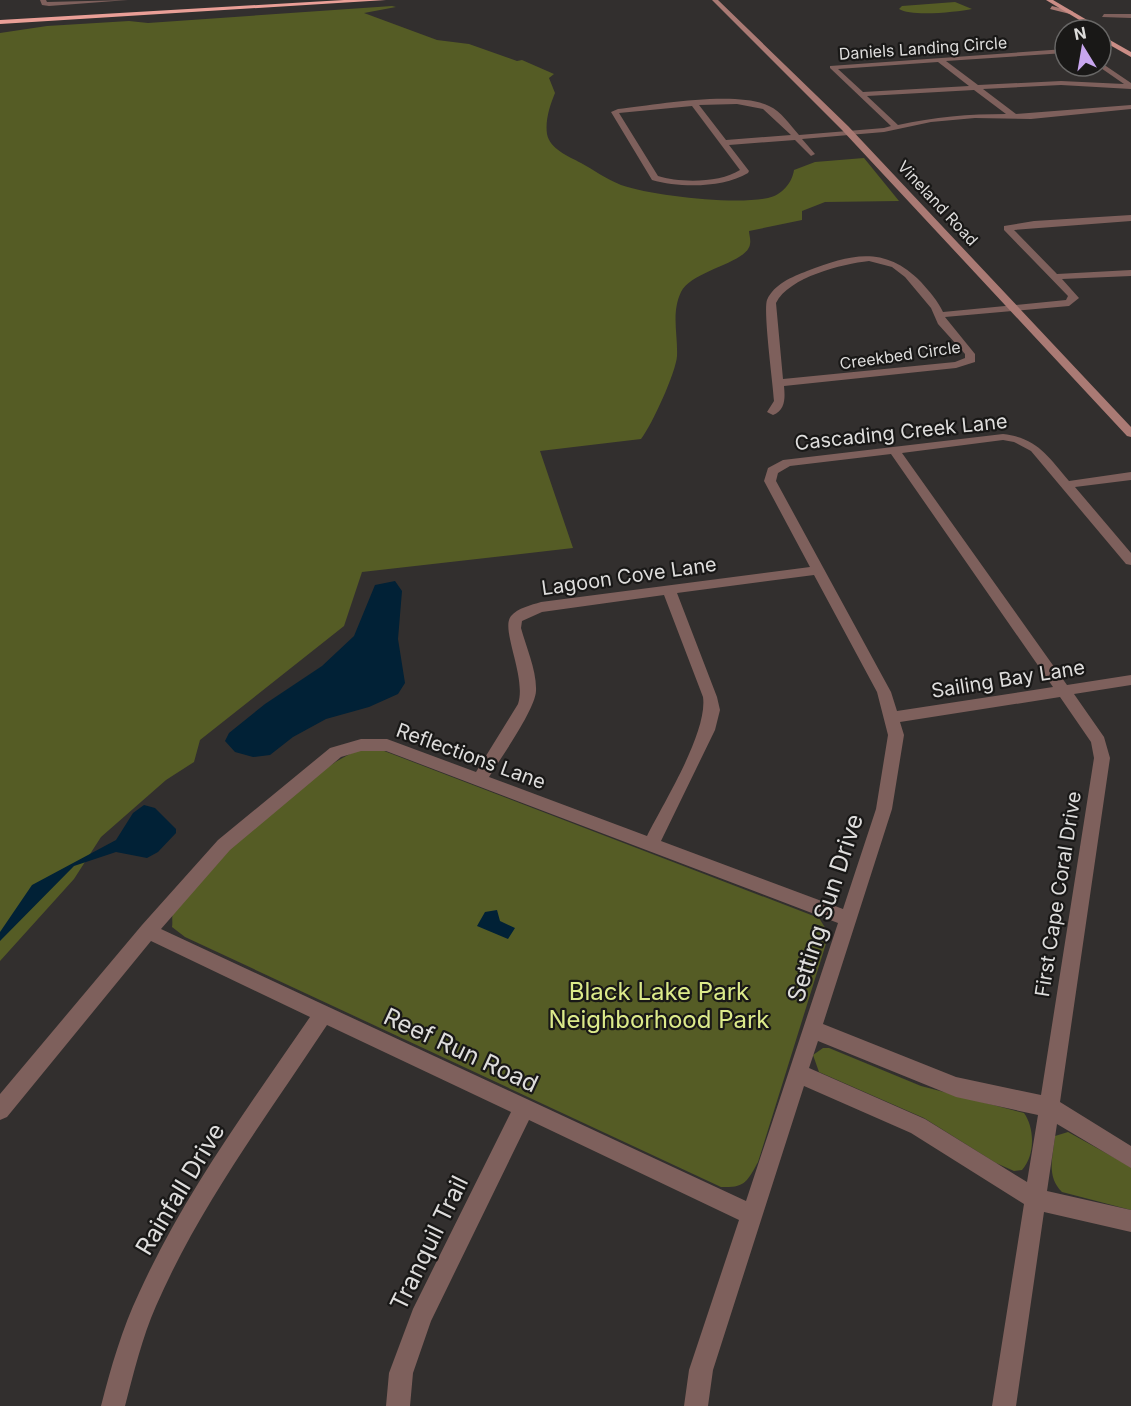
<svg xmlns="http://www.w3.org/2000/svg" width="1131" height="1406" viewBox="0 0 1131 1406" font-family="Inter,sans-serif">
<rect width="100%" height="100%" fill="#322f2e"/>
<!-- green -->
<g fill="#555c25">
<path d="M955,2l17,7c-15,3 -61,8 -73,0l3,-3z"/>
<path d="M392,6l4,1 -32,6 73,27 32,4 48,17 5,-1 32,14 -5,4 6,15c-5,12 -10,27 -8,41 3,15 21,22 34,29 13,7 25,16 40,22 32,11 113,20 147,13 14,-3 24,-15 26,-28l21,-8 49,-4 35,43 -74,1 -23,9v9l-53,11c0,3 2,9 1,13 -2,19 -58,26 -69,48 -10,21 -3,43 -4,64 -1,16 -25,69 -36,83l-101,12 33,97 -211,24 -18,54 -144,114 -6,22 -28,18 -65,57 -27,42 -74,82v-928l47,-7 82,-5 19,2z"/>
<path d="M362,749h17l440,169 10,16 -71,228c-11,20 -13,26 -37,25l-536,-250 -13,-10c1,-5 -1,-13 2,-17 27,-42 143,-147 188,-161z"/>
<path d="M823,1048h6l92,38 103,27c11,15 11,43 -2,57l-8,1 -18,-8 -72,-45 -105,-46 -6,-17z"/>
<path d="M1068,1132l63,35v43l-69,-18c-16,-16 -9,-35 -7,-56z"/>
</g>
<!-- water -->
<g fill="#012136">
<path d="M395,581l7,10 -4,48 7,44 -7,11 -29,13 -43,12 -33,18 -23,18 -17,2 -18,-5 -10,-11 4,-8 36,-29 57,-38 32,-30 21,-51z"/>
<path d="M144,805l11,3 21,21v4l-18,19 -11,6 -31,-6 -42,14 -74,75v-9l32,-47 84,-45 17,-27z"/>
<path d="M497,910l3,11 15,7 -7,11 -31,-13 8,-14z"/>
</g>
<g fill="none" stroke-linecap="round" stroke-linejoin="round">
<!-- street -->
<g fill="#7e605c" fill-rule="evenodd">
<path d="M40,0h6l1,2 81,-2 -79,6 -7,-1z"/>
<path d="M1104,14h27v4l-29,-1z"/>
<path d="M1065,49v4l-119,8 32,24 83,-4 63,3 -26,-18 5,-2 28,19v6l-70,-4 -78,4 33,25 115,-9v4l-100,10 -56,-1 -44,4 -47,10 -82,7 13,15 -4,2 -16,-16 -66,5 20,26 -1,2c-25,15 -68,15 -96,7l-41,-68 7,-3c38,-4 118,-19 151,-3 12,5 21,19 30,29l85,-7 7,-2 -61,-58v-2zM938,62l31,24 -106,6 -25,-23zM974,90l32,24c-37,0 -72,3 -108,11l-31,-29zM737,104l26,5 28,26 -65,5 -27,-35zM692,106l48,64c-20,13 -60,13 -82,6l-39,-63z"/>
<path d="M1131,215v6l-117,9 43,44 74,-4v6l-69,3 17,19 -10,8 -124,11 30,37v8l-19,6 -172,18c1,11 2,24 -11,29l-6,-3 7,-11c-1,-17 -11,-90 -7,-101 7,-16 25,-23 40,-29 44,-17 78,-26 114,11 8,9 17,19 22,30l123,-12 2,-4 -64,-66v-4l30,-5zM869,261l23,6 13,10 26,31 7,16 27,30v4l-10,4 -172,17 -7,-76c13,-26 66,-39 93,-42z"/>
<path d="M1003,434c34,4 45,22 66,47l62,-9v8l-56,7 56,66v12l-5,-1 -95,-113 -17,-9 -11,-2 -101,13 165,232 64,-10v10l-57,9 30,43 6,21 -50,344 71,44v22l-74,-44 -10,67 84,19v22l-87,-20 -28,194h-24l32,-202 -113,-71 -107,-47 -91,284 -5,36h-24l5,-36 50,-150 -210,-100 -98,201 -18,52 -3,33h-24l3,-33 24,-64 98,-197 -184,-87c-60,91 -127,180 -171,281 -14,32 -22,66 -31,100h-24c10,-39 21,-77 38,-113 45,-99 110,-187 171,-276l-159,-76 -144,176 -7,3v-26l142,-169 76,-85 112,-92 31,-9h26l89,33 42,-68c9,-27 -18,-75 -7,-88 7,-8 20,-11 30,-14l269,-35 -46,-86 4,-13 15,-8zM891,454l162,233 -156,24 -6,-19 -115,-211 2,-8 12,-7zM814,575l63,117 11,43 -12,74 -33,100 -182,-68 54,-111 5,-20 -3,-13 -40,-104zM664,595l39,102c5,35 -39,105 -56,139l-158,-59c11,-18 46,-67 47,-86 1,-20 -10,-44 -15,-63l1,-7 20,-9zM1060,697l31,45 3,16 -53,337 -85,-18 -133,-53 69,-215 12,-74 -4,-13zM361,751h25l452,172 -92,278 -585,-272 69,-79 111,-93zM818,1041l138,56 82,18 -11,67 -102,-63 -116,-51z"/>
</g>
<!-- secondary -->
<g fill="#aa7a74" fill-rule="evenodd">
<path d="M712,0h6l130,126 283,301v10l-4,-1 -285,-306z"/>
<path d="M1052,6l20,5 1,1 -3,2 -20,-5z"/>
</g>
<!-- primary -->
<g fill="#cb8d86" fill-rule="evenodd">
<path d="M1046,0h7l51,30 -3,2 -5,-2z"/>
<path d="M1101,35l30,17v5l-30,-17z"/>
</g>
<!-- highway -->
<path fill="#ea9f97" fill-rule="evenodd" d="M344,0h42l-386,24v-4z"/>
</g>
<g text-anchor="middle" dominant-baseline="central" stroke-width="4.5" stroke-linejoin="round" paint-order="stroke">
<!-- far-street labels -->
<g font-size="16" fill="#dedddc" stroke="#191817">
<text transform="translate(923 48) rotate(-4)">Daniels Landing Circle</text>
<text transform="translate(938 203) rotate(47)">Vineland Road</text>
<text transform="translate(900 355) rotate(-8)">Creekbed Circle</text>
</g>
<!-- street labels -->
<g font-size="20" fill="#dedddc" stroke="#191817">
<text transform="translate(901 432) rotate(-6)">Cascading Creek Lane</text>
<text transform="translate(629 576) rotate(-8)">Lagoon Cove Lane</text>
<text transform="translate(1008 679) rotate(-9)">Sailing Bay Lane</text>
<text transform="translate(471 756) rotate(20)">Reflections Lane</text>
<text transform="translate(1058 894) rotate(-81)">First Cape Coral Drive</text>
</g>
<!-- near-street labels -->
<g font-size="24" fill="#dedddc" stroke="#191817">
<text transform="translate(825 908) rotate(-72)">Setting Sun Drive</text>
<text transform="translate(461 1050) rotate(25)">Reef Run Road</text>
<text transform="translate(180 1189) rotate(-59)">Rainfall Drive</text>
<text transform="translate(429 1243) rotate(-64)">Tranquil Trail</text>
</g>
<!-- near-park labels -->
<g font-size="24" fill="#dcea8a" stroke="#191817">
<text x="659" y="991">Black Lake Park<tspan x="659" dy="28">Neighborhood Park</tspan></text>
</g>
</g>
<!-- north arrow -->
<g transform="translate(1083 48) rotate(349)"><circle r="28" fill="#191817" stroke="#686766" stroke-width="1.5"/>
<path d="M0-4.5L10 22L0 15L-10 22Z" fill="#c8a6ef"/>
<text y="-9" font-size="16" font-weight="bold" text-anchor="middle" fill="#dedddc">N</text>
</g>
</svg>
